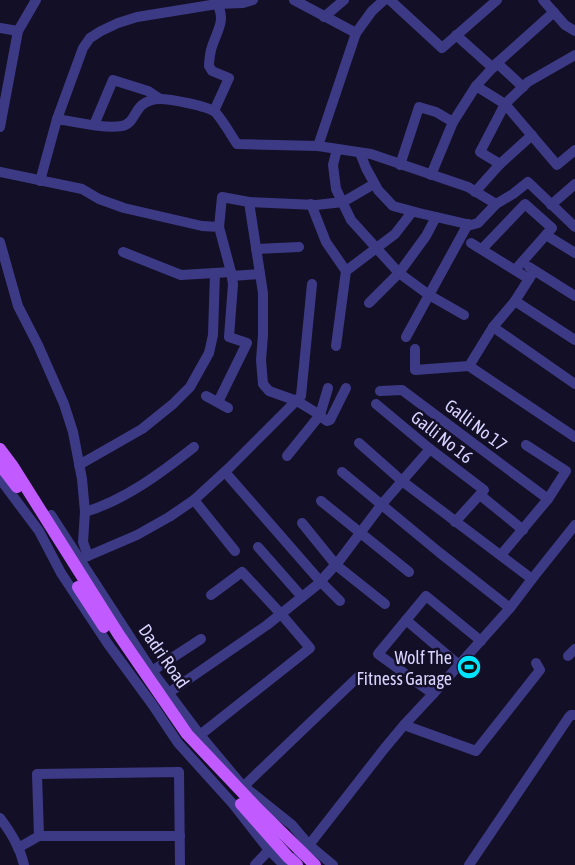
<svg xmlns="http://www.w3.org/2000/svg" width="575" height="865" viewBox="0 0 575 865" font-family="'Asap Condensed',sans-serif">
<rect width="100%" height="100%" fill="#130f26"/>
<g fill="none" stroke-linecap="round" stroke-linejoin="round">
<!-- minor -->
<g stroke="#3d3a85" stroke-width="10">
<path d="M214,0c15,19 2,31 -3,50 -1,5 -2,10 -2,16l3,5 17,7 -15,33"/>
<path d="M294,0l62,33 -38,113"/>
<path d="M390,0l52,48 55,-48"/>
<path d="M543,0l22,25 10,6"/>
<path d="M324,17l20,-17"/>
<path d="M0,28l18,3"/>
<path d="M356,33l16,-22 12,-11"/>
<path d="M456,35l37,33"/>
<path d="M497,63l57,-51"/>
<path d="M476,86l21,-23 26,24"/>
<path d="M57,119c19,3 47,10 65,7 11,-2 12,-14 20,-21 5,-4 12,-6 18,-6 10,0 48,7 55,13 7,7 16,23 22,32l81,2 53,8 97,33 28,17 17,-10 15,-12 47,45"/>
<path d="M453,122l23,-36 29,18 52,61 18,-15"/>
<path d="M94,125l19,-45 35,11 12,8"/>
<path d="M0,127l18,-96 18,-31"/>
<path d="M337,149l-4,16 3,24 15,31 48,53 30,22 35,20"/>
<path d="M360,153l6,15 12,22 15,16 26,7 52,12 7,-2 18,-19"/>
<path d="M500,164l-20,-12 25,-48 23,-22 47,-27"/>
<path d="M400,165l19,-58 17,5 17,10 -22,53"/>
<path d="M0,172l82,17 17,10 25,9 78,18 17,1 12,45 2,12 -4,53 18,6 -29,59"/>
<path d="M40,181l17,-62 26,-71 7,-10 11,-7 17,-8 19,-6 80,-13 26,-1 10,-3"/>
<path d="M475,192l25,-28 32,-29"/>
<path d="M249,202l14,91v42l-2,25 2,24 6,7 28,10 23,14"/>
<path d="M311,204l15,38 20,29"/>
<path d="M551,205l24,-21"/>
<path d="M219,227l3,-30 27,5 67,3 27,-3 31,-18"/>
<path d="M546,235l29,18"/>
<path d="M0,242l18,64 20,39 26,59 9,28 9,47 3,33 -2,30 5,14"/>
<path d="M471,243l58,36"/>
<path d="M256,249l43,-2"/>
<path d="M482,249l43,-45 27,24 -37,42"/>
<path d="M123,252l58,23 50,-3"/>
<path d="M529,267l46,29"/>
<path d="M232,276l28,-2"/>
<path d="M515,301l60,39"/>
<path d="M369,303l30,-30 27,-37 10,-19"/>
<path d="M493,327l82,57"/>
<path d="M406,337l62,-113"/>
<path d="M336,346l10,-75 49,-37 17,-22"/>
<path d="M415,349v21l54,-4 106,71"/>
<path d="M469,366l24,-39 22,-26 19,-30"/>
<path d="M380,391l22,-1 146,109"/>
<path d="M206,396l22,12"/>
<path d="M376,404l54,45 54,41 -29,32"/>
<path d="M320,416l7,5 3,-1 16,-32"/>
<path d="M359,443l43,38 130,98"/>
<path d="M287,456l33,-41 8,-27"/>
<path d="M79,465l63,-36 31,-25 17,-17 19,-34 4,-18 2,-62"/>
<path d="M225,472l95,109 20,20"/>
<path d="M342,472l98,81 70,55"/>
<path d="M0,479l39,52 22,42 47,71 44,60 26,39 55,61 36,46 15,15"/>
<path d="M480,495l43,35"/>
<path d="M194,500l41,51"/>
<path d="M321,501l88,71"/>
<path d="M85,512c40,-12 76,-39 109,-65"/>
<path d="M51,515l101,156 48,64 41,49 51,41 17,20 24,20"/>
<path d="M302,523l34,42 49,39"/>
<path d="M258,547l44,50"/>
<path d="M501,555l47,-56 18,-28 -40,-26"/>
<path d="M79,559l9,-3 49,-21 32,-18 25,-17 36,-33 71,-71 11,-112"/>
<path d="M406,620l53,45"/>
<path d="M568,656l7,-7"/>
<path d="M152,671l49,-32"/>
<path d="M433,694l-55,-40 48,-58 55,45"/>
<path d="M164,696l103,-71 50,-40 22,-24 43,-57 48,-55"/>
<path d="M404,725l72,26 64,-81 -4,-7"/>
<path d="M200,735l110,-87 -29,-34 -39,-42 -31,23"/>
<path d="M244,786l116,-111"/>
<path d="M0,818c11,15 20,29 24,47"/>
<path d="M39,836l-2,-62 142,-2 1,93"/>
<path d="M18,848l21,-12h141"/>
<path d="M255,865l14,-15"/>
<path d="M288,865l21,-20 75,-96 20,-24 29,-31 77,-86 22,-29 43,-54"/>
<path d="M469,865l100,-148 2,-2h4"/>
</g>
<!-- major-bridge -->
<g stroke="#c25bff" stroke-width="12">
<path d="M0,449l12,16 107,170 68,99 71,75 57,56"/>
<path d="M0,465l17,22"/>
<path d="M78,587l26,40"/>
<path d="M241,804l47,53 9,8"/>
</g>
</g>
<!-- icons -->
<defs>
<g id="stadium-disc" transform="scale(1.25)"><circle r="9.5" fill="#00e5ff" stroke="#130f26"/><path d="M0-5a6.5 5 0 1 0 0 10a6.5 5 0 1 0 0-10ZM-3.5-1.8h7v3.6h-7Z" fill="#111"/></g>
</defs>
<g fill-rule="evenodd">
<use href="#stadium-disc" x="469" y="667"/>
</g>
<g text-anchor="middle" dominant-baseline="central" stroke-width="5" stroke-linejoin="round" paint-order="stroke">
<!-- street labels -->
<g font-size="18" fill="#d9d4ff" stroke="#130f26">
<text transform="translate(476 425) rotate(37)">Galli No 17</text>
<text transform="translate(442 437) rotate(38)">Galli No 16</text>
<text transform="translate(164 656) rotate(55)">Dadri Road</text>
</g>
<!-- poi labels -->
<g font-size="18" fill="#d9d4ff" stroke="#130f26" text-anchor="end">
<text x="452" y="657">Wolf The<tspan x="452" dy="21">Fitness Garage</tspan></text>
</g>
</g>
</svg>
